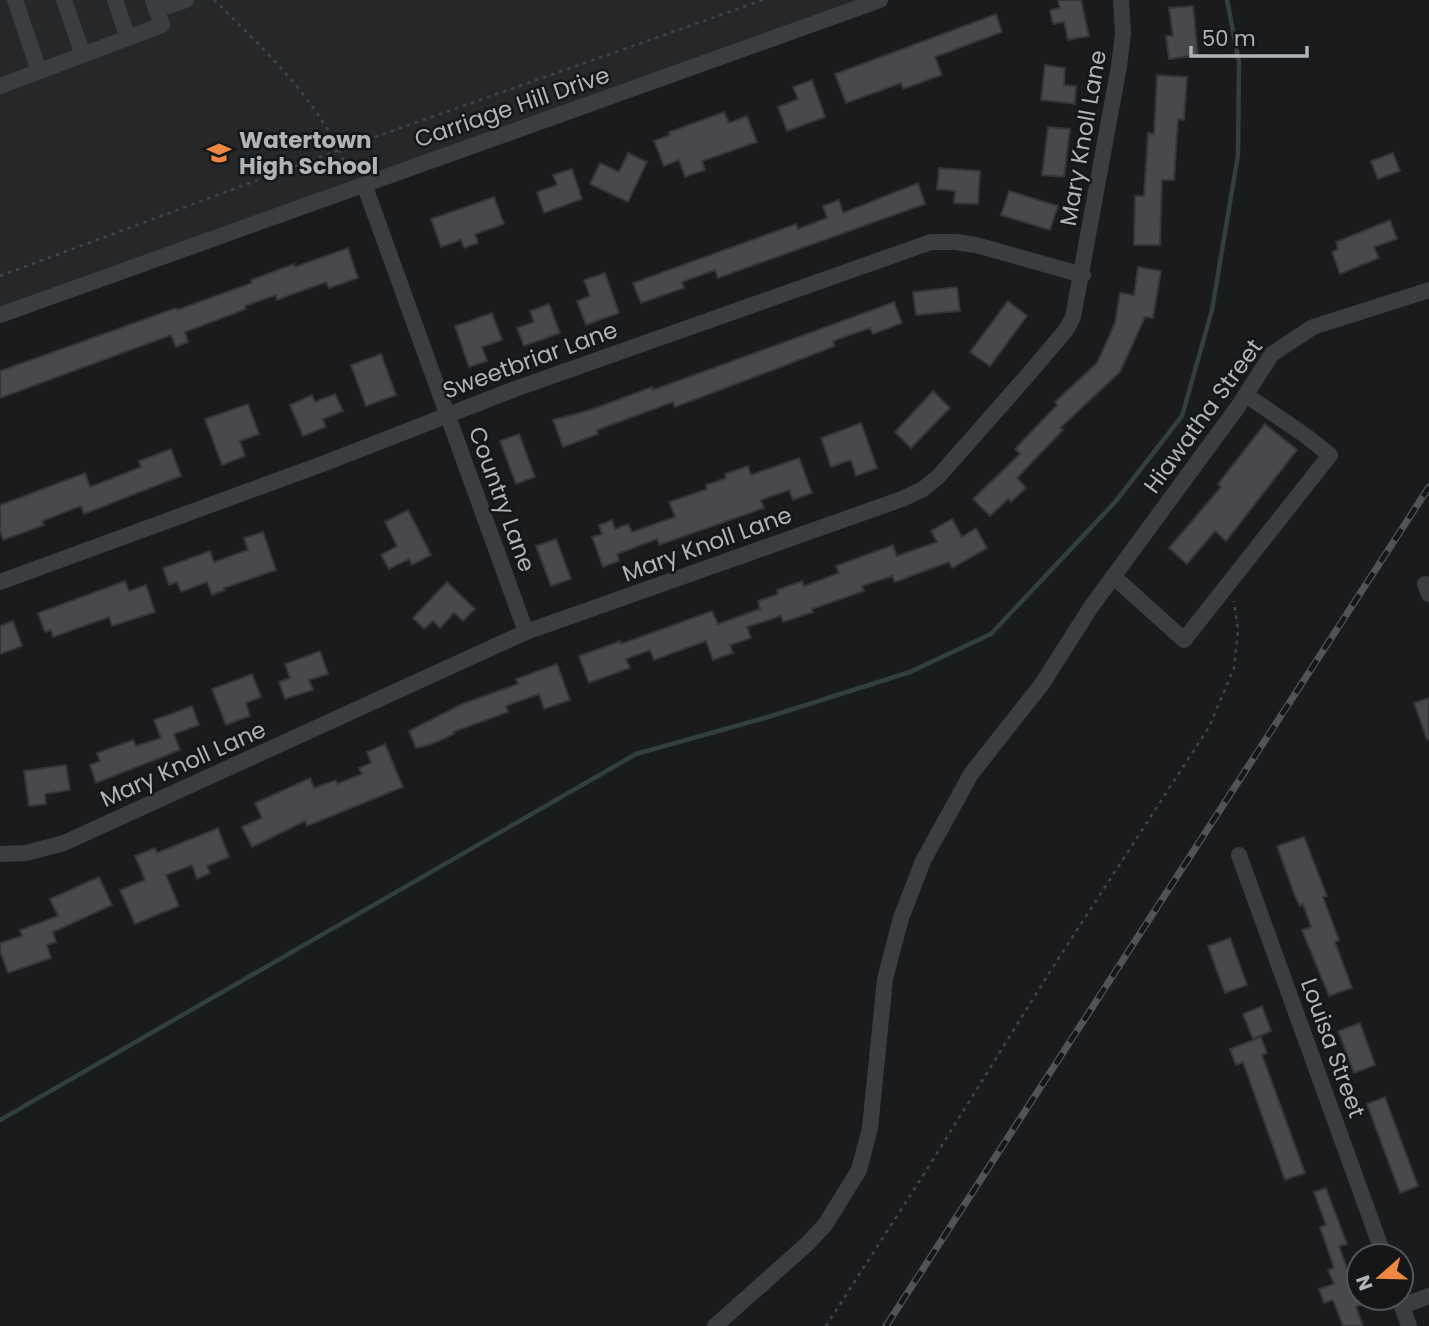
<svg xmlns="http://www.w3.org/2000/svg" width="1429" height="1326" viewBox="0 0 1429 1326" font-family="Poppins,sans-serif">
<rect width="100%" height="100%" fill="#1a1b1c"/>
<!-- built -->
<path fill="#262729" d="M0,0h877l-877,307z"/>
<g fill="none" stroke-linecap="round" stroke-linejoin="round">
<!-- stream -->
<path stroke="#323f42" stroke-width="4.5" d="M0,1120l636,-366 132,-37 142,-45 81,-38 125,-133 66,-85 30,-106 26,-155 1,-93 -12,-62"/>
</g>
<!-- building -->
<g fill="#47494c" stroke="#343538" stroke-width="2">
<path d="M1058,0h23l8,36 -21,4 -4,-18 -11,2 -3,-14 10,-2z"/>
<path d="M1193,6l5,49 -29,4 -3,-23h7l-4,-28z"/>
<path d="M996,14l6,18 -67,25 7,18 -39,14 -2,-6 -55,20 -11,-29z"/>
<path d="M1045,65l20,3 -1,17 12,1 -1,18 -34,-4z"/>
<path d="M1157,75l30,2 -3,43 -6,-1 -4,61h-12l-2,65h-26l1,-49h9l4,-63 6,1z"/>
<path d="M812,80l13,37 -38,14 -9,-24 20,-8 -5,-12z"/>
<path d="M724,112l5,11 18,-7 10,26 -55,19 3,9 -20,7 -6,-17 -15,6 -10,-25 16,-6 -1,-3z"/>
<path d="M1048,127l22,2 -6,48 -22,-2z"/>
<path d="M628,153l19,9 -19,40 -38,-18 10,-21 19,9z"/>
<path d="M1393,153l7,18 -22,8 -7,-18z"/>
<path d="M939,168l41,3 -2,33 -24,-1 1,-12 -18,-2z"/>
<path d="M572,169l10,30 -38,14 -7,-21 20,-7 -4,-10z"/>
<path d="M918,183l7,21 -207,74 -3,-8 -33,12 2,6 -43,15 -8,-20 163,-59 2,5 29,-11 -4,-12 16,-6 4,13z"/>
<path d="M1009,191l49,15 -8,24 -49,-15z"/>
<path d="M494,197l10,27 -29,10 3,9 -14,5 -3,-8 -20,7 -10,-28z"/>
<path d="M1390,220l7,19 -23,8 5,11 -39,16 -8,-22 6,-3 -2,-7z"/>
<path d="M348,248l10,30 -29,10 -3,-6 -49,18 -1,-5 -31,11 1,3 -61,23 3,10 -12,5 -5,-12 -171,63v-27l176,-63 1,2 75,-27 -1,-3 43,-16 1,3z"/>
<path d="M1138,267l23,4 -8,47 -8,-1 -25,55 -60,56 3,2 -46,48 9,10 -15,14 -3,-3 -18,17 -17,-17 47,-45 -5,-5 42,-44 -2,-3 42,-39 18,-40 5,-30 14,2z"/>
<path d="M605,273l14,40 -33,12 -9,-24 13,-5 -6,-16z"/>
<path d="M957,287l3,24 -44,4 -3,-23z"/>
<path d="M1008,301l19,15 -37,50 -20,-14z"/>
<path d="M894,302l8,21 -29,11 -3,-6 -37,13 2,5 -62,24 -98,37 -2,-5 -76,28 1,4 -35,13 -10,-27 37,-10 62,-23 1,3z"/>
<path d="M549,304l11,29 -36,13 -7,-18 17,-6 -4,-11z"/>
<path d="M492,313l10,27 -20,7 5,14 -18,6 -14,-41z"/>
<path d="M381,354l15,41 -30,11 -15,-41z"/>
<path d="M933,391l17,17 -39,40 -16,-16z"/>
<path d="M335,394l8,17 -20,8 3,8 -23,9 -13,-31 22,-10 3,7z"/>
<path d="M248,404l11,30 -19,7 5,15 -23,9 -17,-46z"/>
<path d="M861,423l16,45 -21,8 -5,-16 -20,7 -10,-29z"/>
<path d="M1265,424l32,26 -71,91 -11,-10 -28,33 -18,-16 52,-61 -3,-3z"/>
<path d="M519,434l16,43 -19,7 -16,-43z"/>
<path d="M171,449l10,27 -97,38 -3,-8 -39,15 2,4 -41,15 -3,-10v-25l85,-32 5,14 51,-20 -2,-6z"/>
<path d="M799,458l13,35 -19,7 -4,-10 -28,10 3,8 -105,37 -2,-6 -40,15 2,7 -16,6 -11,-30 10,-3 -3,-9 13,-5 3,9 13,-5 4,8 43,-15 -6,-15 38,-13 -1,-4 20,-7 -1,-4 23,-8 3,9z"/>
<path d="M408,510l23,45 -19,10 -3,-6 -20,10 -8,-14 16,-9 -12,-24z"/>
<path d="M952,519l10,18 14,-9 11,20 -35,20 -3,-6 -54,20 -3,-6 -30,10 2,5 -52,18 1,3 -30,10 -2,-6 -34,11 4,11 -21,7 3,8 -20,7 -7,-19 -52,19 -4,-10 -24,9 4,9 -41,15 -10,-27 41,-15 1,3 91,-33 6,13 42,-15 -2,-8 20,-7 -1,-4 25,-9 2,5 35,-13 -3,-7 57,-21 4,11 40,-14 -6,-11z"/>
<path d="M263,532l13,38 -52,18 1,2 -13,5 -5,-13 -26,10 -4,-10 -8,3 -6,-17 47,-17 4,11 34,-12 -4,-12z"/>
<path d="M556,539l15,40 -20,7 -15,-40z"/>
<path d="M125,581l4,10 17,-6 9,27 -43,14 -3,-9 -56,20 -2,-7 -6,2 -7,-19z"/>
<path d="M447,582l28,27 -12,12 -9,-8 -14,15 -7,-7 -9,8 -11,-11z"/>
<path d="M13,621l9,25 -22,8v-28z"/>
<path d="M320,651l8,23 -19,6 4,10 -28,9 -6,-17 11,-4 -5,-14z"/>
<path d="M557,664l13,36 -26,9 -5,-15 -33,12 2,6 -55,20 1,2 -22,10 -16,4 -7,-17 53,-27 56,-20 -2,-5z"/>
<path d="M252,674l9,23 -15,6 4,13 -24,9 -14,-36z"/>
<path d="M1429,698v41l-2,1 -13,-37z"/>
<path d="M192,706l7,19 -25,9 6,16 -84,33 -6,-18 10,-4 -3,-8 36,-13 3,6 25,-8 -7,-18z"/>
<path d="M385,744l18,43 -96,39 -2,-5 -53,26 -10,-20 20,-9 -7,-15 55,-25 4,10 22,-8 1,4 25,-10 -3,-6 12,-5 -4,-11z"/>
<path d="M66,765l4,25 -25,4 1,10 -17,2 -5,-35z"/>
<path d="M218,828l11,29 -22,9 3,7 -13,6 -5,-14 -26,10 13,31 -44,18 -15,-34 25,-10 -10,-24 20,-8 2,5z"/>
<path d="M1304,837l23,59 -4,1 16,43 -4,2 17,46 -23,8 -27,-66 9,-3 -8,-23 -3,2 -5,-10 -18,-50z"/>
<path d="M99,877l13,28 -59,27 3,10 -9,3 4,13 -43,15 -8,-22v-8l22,-7 -2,-6 38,-14 -8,-17z"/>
<path d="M1230,938l17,47 -22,8 -17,-47z"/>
<path d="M1262,1006l9,25 -18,8 -10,-25z"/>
<path d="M1360,1023l15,42 -21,8 -16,-42z"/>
<path d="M1261,1037l6,16 -5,2 43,118 -20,7 -42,-118 -7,3 -6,-16z"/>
<path d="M1385,1097l33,89 -18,7 -33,-89z"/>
<path d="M1326,1188l21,56 -8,2 21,59 -4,2 7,19h-20l-10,-26 -9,3 -5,-14 15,-5 -6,-14 6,-2 -14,-41 6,-2 -12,-33z"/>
</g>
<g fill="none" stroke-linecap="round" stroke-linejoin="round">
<!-- path -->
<g stroke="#414548" stroke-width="2.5" stroke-dasharray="3.5 5" stroke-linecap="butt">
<path d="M214,0c51,50 112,107 135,175"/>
<path d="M0,276l341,-127 422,-149"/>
<path d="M826,1326l98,-152 127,-204 158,-243 25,-59 4,-38 -4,-29"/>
</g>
<!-- minor -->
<g stroke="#3b3e41" stroke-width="16">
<path d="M15,0l24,71"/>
<path d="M64,0l19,55"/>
<path d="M115,0l13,38"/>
<path d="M156,10l30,-10"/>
<path d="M0,86l162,-61 -9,-25"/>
<path d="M364,184l162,448"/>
<path d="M0,315l880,-315"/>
<path d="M1113,576l71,64 146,-185 -24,-19 -60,-41"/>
<path d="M0,582l325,-119 190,-74 416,-147h25l20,3 107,30"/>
<path d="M1425,584l4,10"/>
<path d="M0,854l26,-1 38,-10 462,-211 376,-133 21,-10 15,-12 89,-101 39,-46 7,-13 46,-251 4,-33 -2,-33"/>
<path d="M1239,855l145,401"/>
<path d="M1399,1298l10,28"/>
<path d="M1402,1306l27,-10"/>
<path d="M715,1326l91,-81 19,-20 34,-55 11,-42 15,-149 16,-61 22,-57 48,-87 71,-90 49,-77 146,-199 35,-54 41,-27 116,-37"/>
</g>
<!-- rail casing -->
<g stroke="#505458" stroke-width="7">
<path id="rail" d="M886,1326l543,-839"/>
</g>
<!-- rail -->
<use href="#rail" stroke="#151617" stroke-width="4.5" stroke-dasharray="13" stroke-linecap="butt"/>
</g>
<!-- icons -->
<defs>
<g id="school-bare" transform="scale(1.89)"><path d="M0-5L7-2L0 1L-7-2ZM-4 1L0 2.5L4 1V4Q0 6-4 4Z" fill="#ed8742" stroke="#151617" stroke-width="2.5" paint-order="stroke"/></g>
</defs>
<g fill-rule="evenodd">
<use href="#school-bare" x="219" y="153"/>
</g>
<g text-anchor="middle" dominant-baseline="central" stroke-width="5" stroke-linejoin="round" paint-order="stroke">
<!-- street labels -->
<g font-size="23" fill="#adb5bb" stroke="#151617">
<text transform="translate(512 107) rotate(-19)">Carriage Hill Drive</text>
<text transform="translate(1083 138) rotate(-80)">Mary Knoll Lane</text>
<text transform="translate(530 360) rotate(-20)">Sweetbriar Lane</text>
<text transform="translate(1203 416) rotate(-54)">Hiawatha Street</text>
<text transform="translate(502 499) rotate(70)">Country Lane</text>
<text transform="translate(707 544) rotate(-20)">Mary Knoll Lane</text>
<text transform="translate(183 764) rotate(-24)">Mary Knoll Lane</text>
<text transform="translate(1333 1048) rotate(70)">Louisa Street</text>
</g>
<!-- poi labels -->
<g font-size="23" font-weight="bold" fill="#adb5bb" stroke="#151617" text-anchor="start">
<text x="239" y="140">Watertown<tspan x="239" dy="26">High School</tspan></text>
</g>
</g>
<!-- north arrow -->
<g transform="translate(1380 1277) rotate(250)"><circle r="33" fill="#151617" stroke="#525659" stroke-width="2"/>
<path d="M0-5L12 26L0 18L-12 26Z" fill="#ed8742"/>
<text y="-10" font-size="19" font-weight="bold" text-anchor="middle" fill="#adb5bb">N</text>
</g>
<!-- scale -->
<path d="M1191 46v10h116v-10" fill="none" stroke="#adb5bb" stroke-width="3.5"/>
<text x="1202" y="46" font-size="21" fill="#adb5bb" stroke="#151617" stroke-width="5" paint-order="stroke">50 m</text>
</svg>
